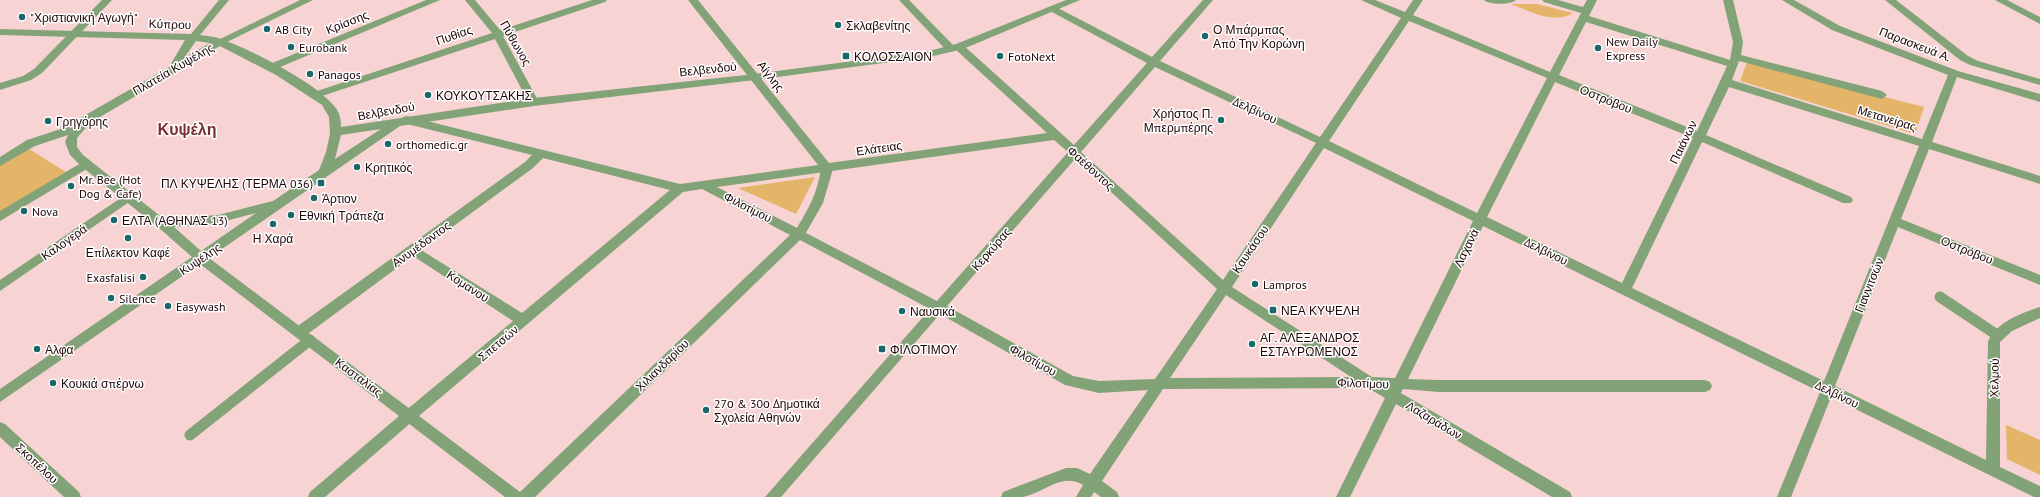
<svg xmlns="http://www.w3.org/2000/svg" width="2040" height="497" viewBox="0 0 2040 497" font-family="'PT Sans',sans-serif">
<rect width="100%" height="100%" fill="#f8d3d3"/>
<!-- green -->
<g fill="#e4b568">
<path d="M1511,4h26l36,9c-19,12 -43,-2 -62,-9z"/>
<path d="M1747,62l177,45 -9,27 -175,-53z"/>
<path d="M29,149l37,23 -66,40v-47z"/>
<path d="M815,177l-19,37 -58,-26z"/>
<path d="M2006,425l34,15v35l-33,-16z"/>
</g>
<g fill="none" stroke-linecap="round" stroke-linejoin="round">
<!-- service -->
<g stroke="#82a377" stroke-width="11">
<path d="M1940,297l57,38"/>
<path d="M190,435l120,-95"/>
</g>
<!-- pedestrian -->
<g fill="#82a377" fill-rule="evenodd">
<path d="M79,123l5,4 -1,3 -48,16 -35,20v-9l27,-17z"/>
<path d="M86,160l6,4 -2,3 -90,54v-10z"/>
<path d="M827,165l6,4 -10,34 -19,33h-8l-2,-3c14,-24 22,-35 27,-64z"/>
</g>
<!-- minor -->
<g fill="#82a377" fill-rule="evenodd">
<path d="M102,0h10l-70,73 -11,7 -31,10v-7l23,-7 11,-7z"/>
<path d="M300,0h13l-90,44 -4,1 -5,-3z"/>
<path d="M426,0h14l-167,70 -4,1 -5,-3 1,-2z"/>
<path d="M465,0h10l25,30 92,-30h15l-2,2 -102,34 36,66 -1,3h-8l-35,-66 -176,58h-8l-1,-2 1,-2 181,-60z"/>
<path d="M688,0h10l131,163 218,-30 -91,-83 -5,2 -4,-1 -48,-51h10l45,46 5,-2 4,1 111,100 73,-82 -97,-52 -2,-2 2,-2h6l96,50 51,-57h10l-53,61 160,76 81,-119 -40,-18h14l30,12 8,-12h10l-10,15 137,57 31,-59 -37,-11 -2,-2h16l25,7 4,-7h10l-8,16 141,44 3,-18 -10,-42h10l10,42 -2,13 141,36 5,4 -5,4 -143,-38 -7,19 190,59 26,-64 -116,-45 -50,-30h12l46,26 118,45 82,23v8l-83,-25 -25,65 108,34v8l-111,-35 -28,70 139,56v10l-142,-58 -63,159 151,74 2,-119c9,-19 33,-28 52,-34v11l-28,13 -12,11v125l40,19v11h-6l-203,-100 -40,100h-14l43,-105 -337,-166 -75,153 31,1h266l5,2 2,4 -2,4 -5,2h-266l-36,-3 -2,4 169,99 2,5h-20l-156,-93 -46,93h-14l49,-99 -17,-10 -205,1 -61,92 15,11 2,5h-18l-7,-5 -3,5h-15l7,-12c-21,-13 -39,8 -60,12 -7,0 -15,0 -22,0l2,-5 63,-24h11l13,6 58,-84 -49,3 -34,-8 -125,-71 -159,183h-16l165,-188 -130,-69 -265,257h-30l-101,-77 -2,-4 2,-4 109,-91 -100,-65 -108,80 -5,1 -5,-1 -1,-4 1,-4 230,-166 7,-7 -129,-32 -1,-3 1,-3 4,-1 273,68 138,-19zM1409,21l138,57 -70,135 -148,-72zM1586,22l141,44 -30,65 -138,-56zM1155,67l161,76 -93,137 -142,-128zM1555,82l138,56 -71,145 -135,-66zM1729,87l190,59 -95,235 -192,-93 70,-146 141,61h8l2,-3 -2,-3 -145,-62zM1054,140l14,12 -131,149 -131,-68 -2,-3 -5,-1 -82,-42zM1324,148l149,73 -78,157 -23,-1 -140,-90zM543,158l127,32 -148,123 -101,-63 112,-82zM1075,159l142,130 -62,90 -56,2 -26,-5 -126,-70zM702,189l88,46 -270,257 -101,-76 264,-224zM1226,295l125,82 -181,1z"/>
<path d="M1484,0h32c-5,5 -27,5 -32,0z"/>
<path d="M1885,0h11l72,56 10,5 62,18v6l-70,-20 -10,-5z"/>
<path d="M1995,0h12l33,17v7z"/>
<path d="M128,193l6,4 -2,3 -132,91v-11z"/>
<path d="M0,422l5,2 74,68 2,5h-17l-64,-60z"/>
</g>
<!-- tertiary -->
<path fill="#82a377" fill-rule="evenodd" d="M219,0h10l-29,35c8,1 17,2 24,5 29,11 93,43 111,67 5,6 6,13 6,20l193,-29 221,-24 174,-23 27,-7 110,-44h14l-117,49 -34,8 -174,23 -221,26 -134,20 -191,132 205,154 2,4 -2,4 -89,77h-17l2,-5 89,-76 -199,-152 -200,138v-13l192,-132 -34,-30 -76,-60 -12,-12 -5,-13 5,-12 12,-13 87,-50 16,-27 -185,-5v-6l191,5zM196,41l14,2 -26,15zM220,46l56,29 46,30 7,12 1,17 -4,18 -7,18 -46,31 -55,14 -54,4 -81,-64 -6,-8v-9l13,-15zM381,129l-46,30 6,-24zM256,213l-55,38 -27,-24 44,-4z"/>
</g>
<!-- markers -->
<g fill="#1a686a" stroke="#fff" stroke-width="1.5">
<circle cx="22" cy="17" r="4"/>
<circle cx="838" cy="25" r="4"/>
<circle cx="267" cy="29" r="4"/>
<circle cx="1205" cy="36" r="4"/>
<circle cx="291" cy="47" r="4"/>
<circle cx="1598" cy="48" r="4"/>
<rect x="842" y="52" width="8" height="8" rx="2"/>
<circle cx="1000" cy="56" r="4"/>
<circle cx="310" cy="74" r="4"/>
<circle cx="428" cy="95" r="4"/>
<circle cx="1221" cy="120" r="4"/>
<circle cx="48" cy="121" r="4"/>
<circle cx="388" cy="144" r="4"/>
<circle cx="357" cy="167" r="4"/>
<rect x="317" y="179" width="8" height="8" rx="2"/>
<circle cx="71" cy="186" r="4"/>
<circle cx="314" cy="198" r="4"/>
<circle cx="24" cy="211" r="4"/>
<circle cx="291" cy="215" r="4"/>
<circle cx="114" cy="220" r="4"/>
<circle cx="273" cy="224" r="4"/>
<circle cx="128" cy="238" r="4"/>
<circle cx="143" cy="277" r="4"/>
<circle cx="1255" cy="284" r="4"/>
<circle cx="111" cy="298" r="4"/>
<circle cx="168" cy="306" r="4"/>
<rect x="1269" y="306" width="8" height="8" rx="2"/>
<circle cx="902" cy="311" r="4"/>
<circle cx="1252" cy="344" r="4"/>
<circle cx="37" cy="349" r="4"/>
<rect x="878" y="345" width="8" height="8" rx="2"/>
<circle cx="53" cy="383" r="4"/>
<circle cx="706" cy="410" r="4"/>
</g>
<g text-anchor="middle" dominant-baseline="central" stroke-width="3" stroke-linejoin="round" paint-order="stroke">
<!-- poi labels -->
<g font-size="12" fill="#1d0305" stroke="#fff" text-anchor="start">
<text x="30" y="17">"Χριστιανική Αγωγή"</text>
<text x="846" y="25">Σκλαβενίτης</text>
<text x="275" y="29">AB City</text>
<text x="1213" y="29">Ο Μπάρμπας<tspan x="1213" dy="14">Από Την Κορώνη</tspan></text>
<text x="1606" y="41">New Daily<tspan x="1606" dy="14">Express</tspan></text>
<text x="299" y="47">Eurobank</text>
<text x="854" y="56">ΚΟΛΟΣΣΑΙΟΝ</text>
<text x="1008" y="56">FotoNext</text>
<text x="318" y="74">Panagos</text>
<text x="436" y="95">ΚΟΥΚΟΥΤΣΑΚΗΣ</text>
<text x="1213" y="113" text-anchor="end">Χρήστος Π.<tspan x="1213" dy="14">Μπερμπέρης</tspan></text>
<text x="56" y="121">Γρηγόρης</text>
<text x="396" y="144">orthomedic.gr</text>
<text x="365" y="167">Κρητικός</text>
<text x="79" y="179">Mr. Bee (Hot<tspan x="79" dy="14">Dog &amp; Cafe)</tspan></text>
<text x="313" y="183" text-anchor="end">ΠΛ ΚΥΨΕΛΗΣ (ΤΕΡΜΑ 036)</text>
<text x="322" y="198">Άρτιον</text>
<text x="32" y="211">Nova</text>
<text x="299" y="215">Εθνική Τράπεζα</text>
<text x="122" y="220">ΕΛΤΑ (ΑΘΗΝΑΣ 13)</text>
<text x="273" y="238" text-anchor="middle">Η Χαρά</text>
<text x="128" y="252" text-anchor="middle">Επίλεκτον Καφέ</text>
<text x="135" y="277" text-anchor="end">Exasfalisi</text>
<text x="1263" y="284">Lampros</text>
<text x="119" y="298">Silence</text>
<text x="176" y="306">Easywash</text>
<text x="1281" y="310">ΝΕΑ ΚΥΨΕΛΗ</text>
<text x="910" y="311">Ναυσικά</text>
<text x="1260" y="337">ΑΓ. ΑΛΕΞΑΝΔΡΟΣ<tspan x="1260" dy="14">ΕΣΤΑΥΡΩΜΕΝΟΣ</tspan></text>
<text x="45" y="349">Αλφα</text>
<text x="890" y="349">ΦΙΛΟΤΙΜΟΥ</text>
<text x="61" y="383">Κουκιά σπέρνω</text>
<text x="714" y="403">27ο &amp; 30ο Δημοτικά<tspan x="714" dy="14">Σχολεία Αθηνών</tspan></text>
</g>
<!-- street labels -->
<g font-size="12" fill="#1d0305" stroke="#fff">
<text transform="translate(347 22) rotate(-22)">Κρίσσης</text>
<text transform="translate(170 24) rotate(2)">Κύπρου</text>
<text transform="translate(454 35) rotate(-19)">Πυθίας</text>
<text transform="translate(516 43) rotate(60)">Πύθωνος</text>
<text transform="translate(1915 44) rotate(21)">Παρασκευά Α.</text>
<text transform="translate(173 69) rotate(-30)">Πλατεία Κυψέλης</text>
<text transform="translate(708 69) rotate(-6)">Βελβενδού</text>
<text transform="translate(771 76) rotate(52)">Αίγλης</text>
<text transform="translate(1606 99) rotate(22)">Οστρόβου</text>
<text transform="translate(1255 110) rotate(25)">Δελβίνου</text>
<text transform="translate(386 111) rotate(-10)">Βελβενδού</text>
<text transform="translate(1887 118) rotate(17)">Μετανείρας</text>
<text transform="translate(1683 142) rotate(-64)">Παιάνων</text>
<text transform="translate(879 148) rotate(-8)">Ελάτειας</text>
<text transform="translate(1091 168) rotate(42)">Φαέθοντος</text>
<text transform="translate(748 207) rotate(27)">Φιλοτίμου</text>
<text transform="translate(64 242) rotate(-35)">Καλογερά</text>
<text transform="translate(421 244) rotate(-36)">Ανυμέδοντος</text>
<text transform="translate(1466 248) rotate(-64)">Λαχανά</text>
<text transform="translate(991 249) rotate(-49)">Κερκύρας</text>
<text transform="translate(1250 249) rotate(-56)">Καυκάσου</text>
<text transform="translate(1967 250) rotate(22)">Οστρόβου</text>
<text transform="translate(1546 251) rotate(26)">Δελβίνου</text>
<text transform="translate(200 259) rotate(-34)">Κυψέλης</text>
<text transform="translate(1869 285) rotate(-68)">Γιαννιτσών</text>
<text transform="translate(468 286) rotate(33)">Κομανου</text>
<text transform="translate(498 343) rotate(-40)">Σπετσών</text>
<text transform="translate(1033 360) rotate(29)">Φιλοτίμου</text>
<text transform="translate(662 365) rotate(-44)">Χιλιανδαρίου</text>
<text transform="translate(359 377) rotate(37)">Κασταλίας</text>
<text transform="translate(1994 378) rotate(-89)">Χελμού</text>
<text transform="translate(1363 383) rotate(2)">Φιλοτίμου</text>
<text transform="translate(1837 394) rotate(26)">Δελβίνου</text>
<text transform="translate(1434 420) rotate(31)">Λαζαράδων</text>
<text transform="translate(37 463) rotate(43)">Σκοπέλου</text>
</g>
<!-- district labels -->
<g font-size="16" font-weight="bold" fill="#783035" stroke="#fff">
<text x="187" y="129">Κυψέλη</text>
</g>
</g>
</svg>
